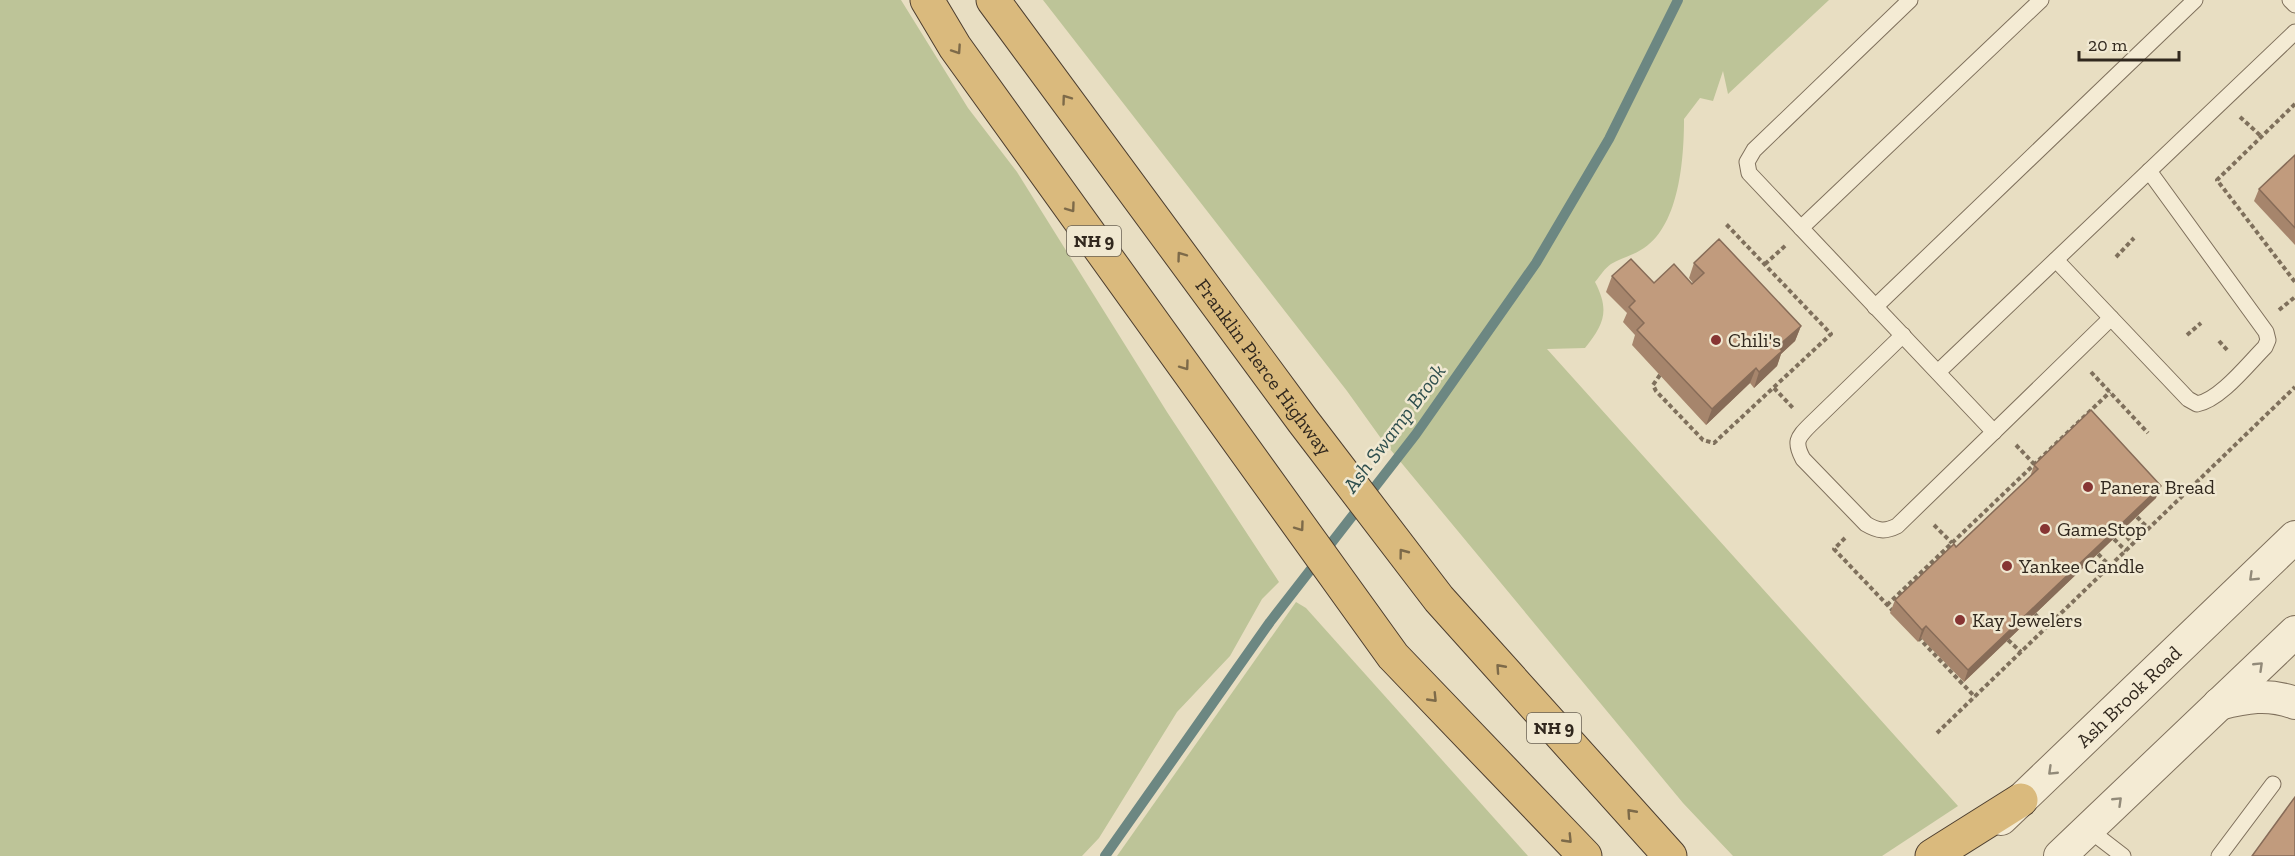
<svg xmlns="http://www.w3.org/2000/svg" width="2295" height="856" viewBox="0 0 2295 856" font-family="'Zilla Slab',serif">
<rect width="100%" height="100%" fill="#e8dec2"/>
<!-- green -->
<g fill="#bdc498">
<path d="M0,0h901l67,108 49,64 150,240 112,170 -17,17 -32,57 -53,56 -78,126 -17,18h-1082z"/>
<path d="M1043,0h786l-101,94 -5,-23 -10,30 -13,-3 -16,21c0,38 -4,105 -40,129 -10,7 -23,10 -33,16 -6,4 -11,12 -16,18 15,29 9,42 -10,66l-38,1 411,457 -76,50h-149l-50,-53 -303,-366 -33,-46z"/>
<path d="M1296,602l10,6 222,248h-411z"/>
</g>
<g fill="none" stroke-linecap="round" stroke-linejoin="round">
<!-- stream -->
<path stroke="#6c8782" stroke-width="10" d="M1105,856l165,-234 146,-188 120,-171 73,-124 69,-139"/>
<!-- service casing -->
<g stroke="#7f705c" stroke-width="17">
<g id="service">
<path d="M1910,0l-156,150 -7,12 2,11 245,259"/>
<path d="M2290,0l5,5"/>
<path d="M1801,228l240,-228"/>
<path d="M2056,260l132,139 9,5c23,-4 51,-40 68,-57l3,-7 -2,-8 -117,-161"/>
<path d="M1875,307l320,-307"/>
<path d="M1903,335l-93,90c-13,13 -16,17 -7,34l63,65c12,7 19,8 31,2l214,-208"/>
<path d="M1938,372l357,-340"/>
<path d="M2088,829l35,27"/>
<path d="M2219,856l54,-72"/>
</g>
</g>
<!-- minor casing -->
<g stroke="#7f705c" stroke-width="34">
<g id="minor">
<path d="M2219,704c27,-7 49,-11 76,-1"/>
<path id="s1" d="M2001,819l294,-282"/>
<path d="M2060,856l235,-224"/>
</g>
</g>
<!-- trunk casing -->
<g stroke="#4d3e2f" stroke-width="35">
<g id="trunk">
<path d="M927,0l28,47 438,609 192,200"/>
<path id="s2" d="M993,0l310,421 136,178 231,257"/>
<path d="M1932,856l89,-56"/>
</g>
</g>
<!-- path -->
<g stroke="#7f705c" stroke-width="4" stroke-dasharray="4.5 3" stroke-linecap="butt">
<path d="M2295,104l-78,76 78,102"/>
<path d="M2240,117l22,20"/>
<path d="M2116,257l18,-19"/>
<path d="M1765,264l21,-19"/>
<path d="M2279,310l16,-13"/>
<path d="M2187,335l14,-12"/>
<path d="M2219,341l10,11"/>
<path d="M2091,372l57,61"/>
<path d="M1660,375l-7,10 3,6 47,49 11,3 117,-109 -105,-110"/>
<path d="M1774,388l20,21"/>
<path d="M2016,445l18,19"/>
<path d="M2137,517l12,12"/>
<path d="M1934,525l18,18"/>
<path d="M2122,531l11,13"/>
<path d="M1845,538l-11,11 60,63"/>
<path d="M2114,539l12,12"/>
<path d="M2098,554l12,12"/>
<path d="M1887,605l223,-213"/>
<path d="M2035,614l12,13"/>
<path d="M1918,637l57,60"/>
<path d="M2008,640l13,12"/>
<path d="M1937,733l358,-346"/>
</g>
<!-- service -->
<use href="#service" stroke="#f4ebd4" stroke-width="15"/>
<!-- minor -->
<use href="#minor" stroke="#f4ebd4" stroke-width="32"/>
<!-- trunk -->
<use href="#trunk" stroke="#daba7d" stroke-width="33"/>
</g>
<!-- wall -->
<g fill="#a6856c">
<path d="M2295,155v90l-41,-44 5,-12z"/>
<path d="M1694,263l107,63 -6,15 -14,13 -4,12 -23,22 -4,-5 -44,42 -74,-80 3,-10 -12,-13 4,-9 -21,-21 6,-16 42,7 38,1 1,-1 -4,-5z"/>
<path d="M2034,465l122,33 -192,184 -43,-44 -3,4 -28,-29 5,-13 61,-53 74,-70z"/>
</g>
<!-- shaded-wall -->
<g fill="#876c58">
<path d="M1801,326l-6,15 -14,13 -4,12 -23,22 5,-16 19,-26z"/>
<path d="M1756,368l-6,15 -44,42 6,-16z"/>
<path d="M2161,486l-5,12 -192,184 4,-12z"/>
<path d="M1926,626l-5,12 -3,4 4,-12z"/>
</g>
<!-- building -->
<g fill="#c19b7d" stroke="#876c58" stroke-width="1.5">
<path d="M2295,155v73l-36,-39z"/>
<path d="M1719,239l82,87 -23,20 4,5 -23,21 -3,-4 -44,41 -75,-79 7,-7 -15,-16 6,-6 -23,-25 19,-17 23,24 20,-19 18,20 12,-11 -10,-10z"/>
<path d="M2091,410l70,76 -193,184 -42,-44 -4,4 -27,-30 59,-56 2,3 82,-78 -4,-4z"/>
<path d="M2295,797v59h-43z"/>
</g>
<!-- one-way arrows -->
<defs><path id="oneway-chevron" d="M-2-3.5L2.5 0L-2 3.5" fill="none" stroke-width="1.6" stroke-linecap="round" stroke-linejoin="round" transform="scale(1.5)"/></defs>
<g stroke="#7d6a49">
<use href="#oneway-chevron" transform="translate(957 50) rotate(56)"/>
<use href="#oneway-chevron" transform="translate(1066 99) rotate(-126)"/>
<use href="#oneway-chevron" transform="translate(1071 208) rotate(54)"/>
<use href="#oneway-chevron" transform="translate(1181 256) rotate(-126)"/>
<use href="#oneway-chevron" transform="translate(1185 366) rotate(54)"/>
<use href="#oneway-chevron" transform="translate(1300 527) rotate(54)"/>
<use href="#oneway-chevron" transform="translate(1403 553) rotate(-127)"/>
<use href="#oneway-chevron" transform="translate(1500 668) rotate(-132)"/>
<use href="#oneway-chevron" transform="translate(1433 698) rotate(46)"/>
<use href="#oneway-chevron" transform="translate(1631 813) rotate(-132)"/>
<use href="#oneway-chevron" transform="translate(1568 839) rotate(46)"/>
</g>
<g stroke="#928a79">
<use href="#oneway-chevron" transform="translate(2253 577) rotate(136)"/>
<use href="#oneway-chevron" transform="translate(2259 666) rotate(-44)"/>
<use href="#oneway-chevron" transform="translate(2052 771) rotate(136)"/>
<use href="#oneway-chevron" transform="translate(2118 801) rotate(-44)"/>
</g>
<!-- markers -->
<g fill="#873533" stroke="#f0e8d1" stroke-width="2">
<circle cx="1716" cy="340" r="6"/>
<circle cx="2088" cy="487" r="6"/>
<circle cx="2045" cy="529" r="6"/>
<circle cx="2007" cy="566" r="6"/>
<circle cx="1960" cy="620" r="6"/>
</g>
<g text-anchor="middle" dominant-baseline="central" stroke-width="5" stroke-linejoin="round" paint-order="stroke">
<!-- shield labels -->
<g fill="#f0e8d1" stroke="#6a6254" stroke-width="1.5">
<rect x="1067" y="226" width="54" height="30" rx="4.5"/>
<rect x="1527" y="713" width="54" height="30" rx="4.5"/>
</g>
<g font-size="18" font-weight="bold" fill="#31281e">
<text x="1094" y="241">NH 9</text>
<text x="1554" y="728">NH 9</text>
</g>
<!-- poi labels -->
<g font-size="20" fill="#31281e" stroke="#f0e8d1" text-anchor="start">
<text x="1728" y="340">Chili's</text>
<text x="2100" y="487">Panera Bread</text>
<text x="2057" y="529">GameStop</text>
<text x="2019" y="566">Yankee Candle</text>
<text x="1972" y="620">Kay Jewelers</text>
</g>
<!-- street labels -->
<g font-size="20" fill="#31281e" stroke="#f0e8d1">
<text stroke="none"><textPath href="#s2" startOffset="456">Franklin Pierce Highway</textPath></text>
<text stroke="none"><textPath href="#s1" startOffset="177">Ash Brook Road</textPath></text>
</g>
<!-- water labels -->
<g font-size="21" font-style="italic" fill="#2f4f4e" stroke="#f0e8d1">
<text transform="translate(1394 428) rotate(-53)">Ash Swamp Brook</text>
</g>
</g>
<!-- scale -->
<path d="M2079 51v9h100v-9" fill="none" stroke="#31281e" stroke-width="3"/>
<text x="2088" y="51" font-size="18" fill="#31281e" stroke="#f0e8d1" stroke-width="4.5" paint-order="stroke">20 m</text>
</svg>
